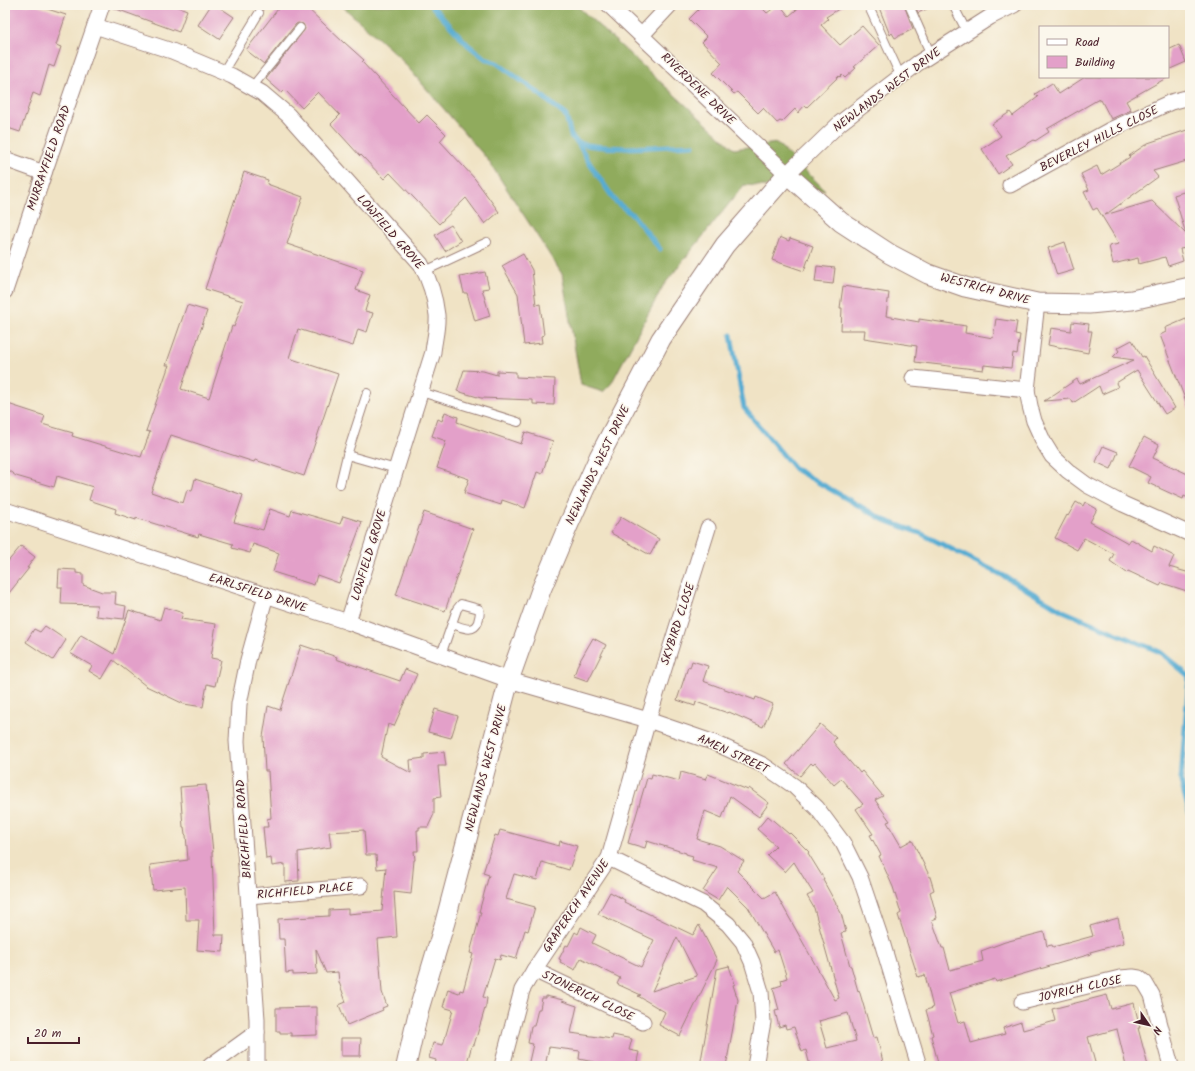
<svg xmlns="http://www.w3.org/2000/svg" width="1195" height="1071" viewBox="0 0 1195 1071" font-family="Kalam,sans-serif">
<rect width="100%" height="100%" fill="#fbf7ec"/>
<filter id="ink" filterUnits="userSpaceOnUse"><feTurbulence type="fractalNoise" baseFrequency=".025" numOctaves="2"/><feDisplacementMap in="SourceGraphic" scale="8" xChannelSelector="R" yChannelSelector="G"/><feConvolveMatrix kernelMatrix="1 2 1 2 8 2 1 2 1" color-interpolation-filters="sRGB"/></filter>
<filter id="wash" filterUnits="userSpaceOnUse"><feTurbulence type="fractalNoise" baseFrequency=".012" numOctaves="4" result="noise"/><feDisplacementMap in="SourceGraphic" scale="16" xChannelSelector="R" yChannelSelector="G"/><feGaussianBlur stdDeviation="0.9" result="paint"/><feColorMatrix in="noise" values="0 0 0 0 0 0 0 0 0 0 0 0 0 0 0 0 0 1.4 0 .05"/><feComposite in="paint" operator="in"/></filter>
<g filter="url(#wash)">
<rect width="100%" height="100%" fill="#f0e3c5"/>
<!-- forest -->
<path fill="#90ab5d" stroke="#6d6544" d="M341,5h235l158,144 43,-6 48,47 -81,-5 -81,101 -52,98 -8,8 -22,-7 -19,-111 -74,-114 -90,-104z"/>
<g fill="none" stroke-linecap="round" stroke-linejoin="round">
<!-- stream -->
<g stroke="#56acd2" stroke-width="5">
<path d="M431,5l37,40 18,14 11,4 44,32 25,21 5,20 7,7 12,21 26,38 17,13 27,34"/>
<path d="M578,143c37,9 78,3 115,2"/>
<path d="M731,335l13,73 51,61 89,51 38,14 82,42 59,35 97,41 30,25"/>
<path d="M1189,676l-8,105 9,34"/>
</g>
</g>
<g id="blocks">
<!-- building -->
<g fill="#e3a0c9" fill-rule="evenodd">
<path d="M5,5h30l31,10 -10,30 5,2 -7,20 -5,-2 -9,31 -7,-3 -13,39 -15,-5z"/>
<path d="M111,5h63l13,5 -8,22 -68,-25z"/>
<path d="M211,5h5l18,12 -15,22 -21,-14z"/>
<path d="M281,5h23l40,38v-1l20,18 -2,2 57,61 8,-8 19,19 -6,7 35,38 24,33 -14,12 -19,-26 -27,26 -49,-51 -6,6 -23,-24 -1,1 -29,-32 9,-9 -22,-23 -16,16 -17,-18 -3,3 -16,-14 39,-50 -2,-5 -5,-1 -2,1 -32,40 -18,-14z"/>
<path d="M703,5h56l8,8 11,-8h2l9,11 13,-11h43l-19,12 2,2 -7,6 19,20 22,-19 17,19 -25,22 2,1 -11,10 -3,-3 -2,2 -1,-1 -32,31 -2,-2 -7,8 -3,-4 -13,13 -2,-1 -3,2 -14,-15 -5,5 -21,-21 -3,2 -21,-21 9,-10 -20,-21 5,-5 -18,-18z"/>
<path d="M878,5h26l9,24 -18,9 -3,-5 -2,2z"/>
<path d="M915,5h20l-17,8z"/>
<path d="M1179,45l7,17 -18,8v-20z"/>
<path d="M1085,77h83l-42,24 5,9 -20,9 -10,-19 -2,1v-2l-52,30 2,3 -14,9 -1,-1 -28,16 6,8 -14,10 -16,-25 19,-13 -9,-12 18,-12 3,4 25,-19 -3,-3 17,-11 7,11z"/>
<path d="M1190,129v31l-37,11 5,6 -53,38 47,-14 34,33 -12,-39 16,-5v46h-2l2,2v9l-10,2 3,12 -15,5 -3,-9 -26,7 -1,-6 -25,6 -4,-18 10,-2 -22,-36 -4,2 -9,-18 5,-2 -8,-16 16,-8 4,9 29,-18 -1,-1 19,-13z"/>
<path d="M244,172l24,8 -1,4 36,13 -16,47 76,26 -7,20 14,5 -5,16 8,2 -6,19 -9,-3 -5,17 -55,-17 -9,29 49,16 -34,102 -49,-16 -1,2 -83,-27 -20,57 32,11 4,-13 5,1 3,-12 48,16 -9,27 29,8 7,-21 20,7 2,-6 48,14 3,-8 19,6 -23,61 -22,-8 -3,10 -41,-13 6,-19 -26,-9 -3,9 -18,-5 1,-4 -34,-10 -1,3 -62,-19v2l-21,-7 1,-4 -27,-9 4,-13 -36,-11 -3,11 -38,-11 -11,-8v-54l3,-10 37,12 -3,8 31,9 -1,3 69,21 9,-25 -4,-1 23,-66h-3l21,-60 20,6 -26,78 28,9 23,-72 2,1 9,-26 -38,-12z"/>
<path d="M451,225l10,16 -16,10 -10,-16z"/>
<path d="M780,237l9,4 1,-3 23,8 -9,25 -32,-11z"/>
<path d="M1065,242l9,28 -17,5 -9,-27z"/>
<path d="M523,254l9,16 4,35 4,-1 4,31 -3,1 1,7 -18,2 -6,-51 -16,-28z"/>
<path d="M817,266l18,2 -2,16 -18,-2z"/>
<path d="M485,272l4,16 -7,1 8,27 -15,5 -8,-28h-3l-4,-16z"/>
<path d="M843,286l46,7 -3,23 33,6v-3l47,7 -1,7 28,5 3,-19 21,3 -2,12 5,1 -3,19 -4,-1 -2,15 -27,-3 -1,5 -68,-8 2,-16 -53,-8 1,-8h-24l1,-22h-2z"/>
<path d="M1186,319l4,10v79l-1,1 -29,-74 6,-3 -1,-4z"/>
<path d="M1072,322l17,2 -1,7h4l-4,22 -40,-8 3,-17 20,3z"/>
<path d="M1132,340l10,17 2,-1 31,52 -10,6 -28,-44 -21,13 2,4 -16,7 -3,-8 -26,17 -2,-4 -27,2 33,-22 3,5 54,-24 -21,-3 6,-6 -2,-3z"/>
<path d="M464,370l19,1 14,4v-4l19,1v5l39,2 -1,26 -21,-1v-4l-52,-2 -24,-7z"/>
<path d="M445,412l13,5 -1,5 64,22 4,-12 28,9 -11,33 -5,-2 -12,36 -23,-8 -1,5 -37,-12 5,-14 -32,-11 9,-27 -14,-5 6,-17 4,2z"/>
<path d="M1144,437l15,8 -6,13 37,17v24l-6,-3 -1,3 -35,-16 3,-6 -22,-11z"/>
<path d="M1103,446l15,6 -7,17 -15,-7z"/>
<path d="M1076,502l7,4 2,-4 12,7 -7,13 38,21 3,-4 21,12 2,-5 20,10 -5,11 21,6v19l-28,-9 -2,3 -32,-15 -1,2 -17,-12 4,-7 -30,-16 -7,12 -22,-12 12,-23 1,1z"/>
<path d="M424,512l49,17 -28,82 -49,-16z"/>
<path d="M621,517l38,22 -9,16 -39,-22z"/>
<path d="M21,546l14,11 -8,11h2l-24,30v-33z"/>
<path d="M59,569l17,1v3l7,1v11l19,7h14l-1,12 11,2 -2,13 -28,-3 1,-11 -36,-1 1,-17h-4z"/>
<path d="M164,607l19,6 -2,6 35,5 -5,34 10,2 -6,26 -8,-2 -4,23 -19,-3 -38,-18 -33,-26 -11,19 -13,-8 3,-5 -22,-13 11,-18 33,19 15,-44 31,10z"/>
<path d="M45,626l21,14 -13,20 -27,-18 8,-13 6,3z"/>
<path d="M593,638l13,7 -18,36 -14,-5 4,-12z"/>
<path d="M301,645l36,12 -1,2 64,22 5,-12 12,5 -23,52 -6,-2 -7,33 30,16 -1,-13 14,-2v-4l20,-2 2,14h-8l3,31 -7,1v16l-6,13h-9v3h-2l1,21h-4l1,9h-1l-3,34 -17,-2 3,45 -19,2 4,53 5,14 -5,2 1,2 -36,15 -8,-20 7,-3 -7,-20 -1,-10 -12,1 -10,-24 1,25 -24,1v-3l-7,1 -2,-34h-5l-1,-20 51,-3v-6l19,-1v5l34,-3 4,-43 -9,1 -1,-14h-10l-2,-25 -35,2 2,15 -33,5 1,29 -14,1v-18l-13,2 -1,-8 -5,1 -3,-32h5l-1,-8 4,-1 -3,-47h-3l-2,-34 5,-31 12,4z"/>
<path d="M692,661l16,5 -5,15 52,19 1,-3 17,7 -10,23 -34,-15 -1,1 -32,-11 -1,4 -18,-6 11,-33 2,1z"/>
<path d="M435,709l23,7 -7,22 -23,-6z"/>
<path d="M820,724l16,14 -3,4 23,27v-1l4,5 2,-2 21,25 -8,4 15,21 -3,1 14,24 11,-6 18,37 4,13 -4,2 7,26 -5,2 10,28h2l6,22 33,-9 -2,-10 24,-9 39,-10 3,14 5,-1 1,2 40,-11 -3,-10 28,-8 6,25 -34,9 1,2 -95,28 -1,-3 -46,14 9,30 7,-2 6,22 34,-9 -2,-6 18,-6 2,8 32,-9 -3,-12 55,-14 4,14 23,-6 6,25h-2l10,38h-22l-9,-37 -29,8 8,29h-157l-8,-30 2,-1 -7,-25 7,-2 -8,-33 -7,2 -20,-62 3,-2 -8,-26 -14,-31 2,-1 -11,-20 3,-1 -17,-25 7,-5 -22,-25 -7,6 -19,-22 -2,2 -2,-2 -11,13 -14,-12z"/>
<path d="M681,772l25,7h-1l3,-5 40,16 1,-2 20,15 -10,14 -29,-21 -8,22 -17,-7 -8,28 23,7 24,15 -7,10 27,27 11,-6 60,108 4,-2 -25,-90 -7,-12 6,-3 -19,-31 -9,10 -18,-17 9,-9 -19,-17 11,-13 21,18 1,-1 19,19 -1,1 16,26 -1,1 18,33 5,19 -5,1 9,33h1l7,25 1,-1 14,48 4,-1 7,29h-74l-4,-16 -4,2 -8,-25 -8,2 -1,-4 -6,2 -4,-16 4,-1 -6,-22 9,-3 -1,-5 6,-2 -9,-28 -4,2 -26,-45 -21,-21 -9,14 -15,-9 15,-23 -26,-8 1,-4 -7,-2v-1l-39,-12 -2,7 -17,-5 19,-65 4,1 1,-5 27,7zM848,1013l8,28 -29,7 -8,-27z"/>
<path d="M206,785l7,67h-1l3,83h9l-1,17 -26,-2 2,-30h-13l-1,-33 -32,3 -3,-25 38,-5 -2,-25 -1,-1 -1,-7h-1l-3,-40z"/>
<path d="M500,830l59,16 1,-5 17,5 -8,24 -27,-8 -5,18 -23,-6 -8,25 29,8 -7,24 -3,-1 -9,29 -15,-4 -1,5 -5,-2 -12,39 4,1 -1,7 -12,40h-2l-6,21h-31l1,-6 -7,-2 4,-15 10,2 10,-35 -10,-3 5,-18 11,4 1,-3 3,1 10,-37 -3,-1 11,-41h-2l10,-37 -6,-2 12,-38 3,1z"/>
<path d="M610,892l15,8 -1,2 69,33 6,-10 18,35 -37,76 -21,-11 6,-13 -27,-16 3,-1 -24,-11 3,-6 -39,-20 -6,12 -15,-8 1,-2 -2,-1 7,-14 2,1 7,-14 3,2 3,-7 15,8 -4,8 49,24 13,-27 -56,-26zM677,937l20,39 -45,15z"/>
<path d="M729,966l6,18 -2,1 5,15 -12,66h-26l17,-97z"/>
<path d="M546,996l17,4 -1,1 15,5 -6,27 41,6 1,-4 19,4 -3,11 10,2 -3,14h-23l-34,-7 1,-8 -31,-4 -4,19h-17l5,-22 -5,-1 3,-17h3l4,-17h2l2,-11h4z"/>
<path d="M317,1007v28l-26,1v-3h-11v-2h-4v-23z"/>
<path d="M341,1038h20l-1,18h-19z"/>
</g>
</g>
</g>
<g filter="url(#ink)">
<use href="#blocks" fill-opacity="0" stroke="#9d8178" stroke-width="1"/>
<g fill="none" stroke-linecap="round" stroke-linejoin="round">
<!-- service casing -->
<g stroke="#9d8178" stroke-width="10">
<g id="service">
<path d="M868,5l33,72"/>
<path d="M909,5l22,50"/>
<path d="M953,5l14,27"/>
<path d="M223,72l36,-59"/>
<path d="M252,87l48,-59"/>
<path d="M425,271l62,-29"/>
<path d="M421,392l97,30"/>
<path d="M367,393l-20,62 49,14"/>
<path d="M340,484l7,-29"/>
<path d="M441,655l16,-46 4,-5 18,5c2,4 0,8 -1,13 -5,12 -16,5 -26,2"/>
</g>
</g>
<!-- minor casing -->
<g stroke="#9d8178" stroke-width="17">
<g id="minor">
<path d="M609,5l178,169 53,-51 78,-60 72,-46 24,-12"/>
<path d="M95,26l77,25 60,25 30,17 26,22 133,149c8,15 14,33 16,51 1,12 -3,26 -4,37l-85,270"/>
<path d="M642,35l28,-30"/>
<path d="M5,159l39,14"/>
<path d="M1010,185l100,-55 61,-28 19,-5"/>
<path d="M5,291l39,-118 58,-168"/>
<path d="M1037,303l-10,87 3,16 4,15 10,22 8,13 16,15 19,14 36,19 67,30"/>
<path d="M913,378l114,12"/>
<path d="M5,510l343,112 161,58 139,40 67,23 48,22 31,21 23,22 26,35 17,34 21,62 38,127"/>
<path d="M609,858l94,46 25,20 15,18 9,20 9,30 2,30 -8,44"/>
<path d="M249,896l112,-10"/>
<path d="M534,970l109,52"/>
<path d="M1022,1002l98,-24 13,-1 6,1 6,5 7,12 19,71"/>
<path d="M210,1066l47,-34"/>
<path d="M257,1066v-47l-20,-278 2,-37 9,-44 18,-65"/>
<path d="M502,1066l20,-76 12,-20 75,-112 39,-138 60,-192"/>
</g>
</g>
<!-- tertiary casing -->
<g stroke="#9d8178" stroke-width="21">
<path id="tertiary" d="M406,1066l13,-57 26,-87 64,-242 32,-90 27,-64 31,-69 62,-118 64,-94 62,-71 54,48 49,32 38,20 37,13 72,16 52,1 43,-4 58,-13"/>
</g>
<!-- service -->
<use href="#service" stroke="#fff" stroke-width="8"/>
<!-- minor -->
<use href="#minor" stroke="#fff" stroke-width="15"/>
<!-- tertiary -->
<use href="#tertiary" stroke="#fff" stroke-width="19"/>
</g>
</g>
<g text-anchor="middle" dominant-baseline="central" stroke-width="3" stroke-linejoin="round" paint-order="stroke">
<!-- street labels -->
<g font-size="12" fill="#4a1f2b" stroke="#fbf7ec">
<text transform="translate(698 89) rotate(44)">RIVERDENE DRIVE</text>
<text transform="translate(887 90) rotate(-37)">NEWLANDS WEST DRIVE</text>
<text transform="translate(1099 139) rotate(-27)">BEVERLEY HILLS CLOSE</text>
<text transform="translate(49 158) rotate(-71)">MURRAYFIELD ROAD</text>
<text transform="translate(390 232) rotate(49)">LOWFIELD GROVE</text>
<text transform="translate(985 289) rotate(15)">WESTRICH DRIVE</text>
<text transform="translate(598 465) rotate(-64)">NEWLANDS WEST DRIVE</text>
<text transform="translate(369 555) rotate(-73)">LOWFIELD GROVE</text>
<text transform="translate(258 593) rotate(18)">EARLSFIELD DRIVE</text>
<text transform="translate(678 624) rotate(-72)">SKYBIRD CLOSE</text>
<text transform="translate(733 754) rotate(25)">AMEN STREET</text>
<text transform="translate(486 768) rotate(-75)">NEWLANDS WEST DRIVE</text>
<text transform="translate(244 829) rotate(-94)">BIRCHFIELD ROAD</text>
<text transform="translate(305 891) rotate(-5)">RICHFIELD PLACE</text>
<text transform="translate(576 906) rotate(-56)">GRAPERICH AVENUE</text>
<text transform="translate(1080 989) rotate(-13)">JOYRICH CLOSE</text>
<text transform="translate(588 996) rotate(26)">STONERICH CLOSE</text>
</g>
</g>
<!-- margin -->
<rect width="1195" height="1071" fill="none" stroke="#fbf7ec" stroke-width="20"/>
<!-- legend -->
<rect x="1039" y="26" width="130" height="52" fill="#fbf7ec" stroke="#b4a19f"/>
<rect x="1047" y="39" width="20" height="6" fill="#ffffff" stroke="#b4a19f"/>
<text x="1075" y="46" font-size="12" fill="#4a1f2b">Road</text>
<rect x="1047" y="56" width="20" height="12" fill="#e3a0c9" stroke="#b4a19f"/>
<text x="1075" y="66" font-size="12" fill="#4a1f2b">Building</text>
<!-- north arrow -->
<g transform="translate(1149 1025) rotate(124)" stroke="#fbf7ec" stroke-width="3" paint-order="stroke">
<path d="M0-3L7 15L0 10L-7 15Z" fill="#4a1f2b"/>
<text y="-6" font-size="11" font-weight="bold" text-anchor="middle" fill="#4a1f2b">N</text>
</g>
<!-- scale -->
<path d="M28 1037v6h51v-6" fill="none" stroke="#4a1f2b" stroke-width="2"/>
<text x="34" y="1037" font-size="12" fill="#4a1f2b" stroke="#fbf7ec" stroke-width="3" paint-order="stroke">20 m</text>
</svg>
